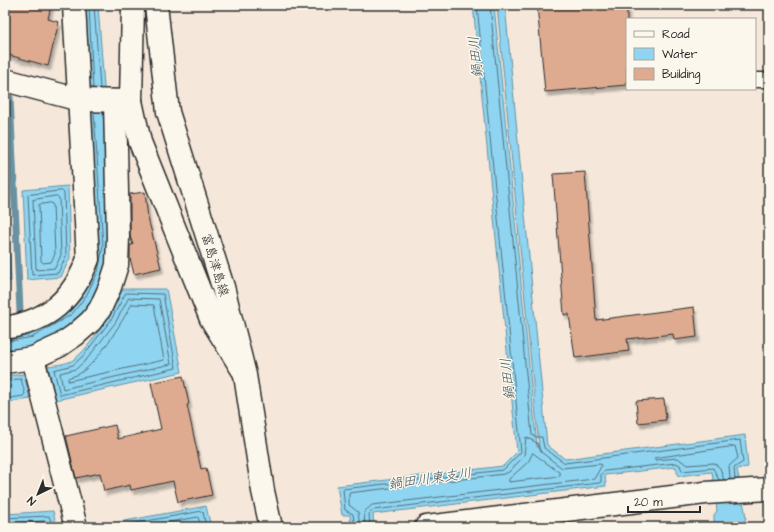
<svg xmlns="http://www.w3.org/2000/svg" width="774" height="532" viewBox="0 0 774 532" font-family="'Architects Daughter','Klee One',sans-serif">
<defs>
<filter id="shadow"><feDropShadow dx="2.5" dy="4.5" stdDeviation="1" flood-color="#0004"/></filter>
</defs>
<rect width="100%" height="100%" fill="#f5e8da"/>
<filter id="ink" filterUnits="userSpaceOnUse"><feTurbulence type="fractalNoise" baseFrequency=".025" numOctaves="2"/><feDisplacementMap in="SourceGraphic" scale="8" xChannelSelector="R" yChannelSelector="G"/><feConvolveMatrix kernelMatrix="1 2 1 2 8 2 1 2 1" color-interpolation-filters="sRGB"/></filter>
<g filter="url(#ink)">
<!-- water -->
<g fill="#8fd5f1" stroke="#6791a2">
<path d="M85,5h13l9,122 4,134 -18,49 -45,33 -43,13v-18l26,-5 38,-22 14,-17 11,-23 5,-25 -9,-122z"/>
<path d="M473,5h21l43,442h2l-42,-442h8l42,440 18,14 180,-24 3,32 -11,2 9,48 -3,10h-29v-12l3,-4 -5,-39 -34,4 -2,-9 -71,8 1,11 -233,28 1,13h-23l-1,-12h-8l-5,-29 166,-20 14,-14z"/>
<path d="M68,186l2,72 -9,19 -34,3 -4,-90z"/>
<path d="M5,192h1l5,89 -6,1z"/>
<path d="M123,289h43l16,83 -126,28 -8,-34c7,-1 19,-2 25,-6 18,-12 40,-52 50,-71z"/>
<path d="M24,374l6,25 -25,4v-27z"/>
<path d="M206,506l5,21h-119z"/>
<path d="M53,511l4,16h-52v-13z"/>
</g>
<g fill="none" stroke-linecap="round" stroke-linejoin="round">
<!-- shore -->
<g stroke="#536f7a" stroke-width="1">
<path d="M89,5l4,83"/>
<path d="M94,5l6,83"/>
<path d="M490,5l42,430 4,2h6l2,11 21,15 175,-23 3,22 -9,6 1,11"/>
<path d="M62,191l2,2 2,63 -8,17 -26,2 -4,-80z"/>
<path d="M57,196l2,2 2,57 -6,13 -18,2 -1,-2 -3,-68z"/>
<path d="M51,203l2,2 2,49 -4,8 -8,1 -2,-2 -2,-56z"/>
<path d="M126,293l37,1 13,74 -116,27 -6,-25 19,-5 10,-9 28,-36z"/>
<path d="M129,298l30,1 12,65 -108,25 -3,-16 16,-4 11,-10 28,-36z"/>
<path d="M132,304l22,1 10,55 -96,21v-3c3,-2 8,-2 11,-4 20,-12 41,-50 53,-70z"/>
<path d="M5,342l28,-5 39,-23 14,-18 12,-24 5,-26 -9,-134"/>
<path d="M5,380l16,-1 4,15 -2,2 -18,3"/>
<path d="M533,453l27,20v3l-51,6v-3l19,-17z"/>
<path d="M724,480l-4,-12 -6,-5 -27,2 -9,-7 -22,2 -2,-2 81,-12 3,12 -9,8 1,13"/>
<path d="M5,518l44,-2 4,11"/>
<path d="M5,523l40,-2 2,6"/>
<path d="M113,527l89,-16 1,1 3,15"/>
<path d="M141,527l57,-10 3,10"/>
<path d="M355,527l-2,-13 -8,-4 -2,-21 160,-19 18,-18 -44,-447"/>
<path d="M360,527l-2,-15 -9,-7v-12l155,-19 5,-2 15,-16 2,-19 11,6 4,9 21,16 38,-4 2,1 -8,14 -222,26 -8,7 1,15"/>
<path d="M370,527l-1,-13 4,-4 226,-27 2,-1v-8l4,-3 71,-8 4,2 2,6 31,-3 6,12"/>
</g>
<!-- stream -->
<path stroke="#6791a2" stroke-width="7" d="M10,98l10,213"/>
</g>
<!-- building -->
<g fill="#deab90" stroke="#2b2b2b" filter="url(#shadow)">
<path d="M5,5h46l-3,14 11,3 -11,44 -43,-12z"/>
<path d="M537,5h90v80l-82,7z"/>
<path d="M585,172l11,148 98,-13 3,30 -23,3 -1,-6 -46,5 2,12 -54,7 -6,-44 -5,1 -11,-141z"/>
<path d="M145,192l3,26 13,50 -27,6 -4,-16v-13h3l-3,-9v-42z"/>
<path d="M183,376l6,28 -2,1 14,64 5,-1 6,27 -34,7 -5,-21 -42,9 -1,-5 -26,6 -4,-18 -24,5 -10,-42 49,-11 3,14 43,-10 -10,-46z"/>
<path d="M664,399l2,21 -28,3 -2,-22z"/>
</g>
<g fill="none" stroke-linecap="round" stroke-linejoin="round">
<!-- service casing -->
<g stroke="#2b2b2b" stroke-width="17">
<path id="service" d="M755,80h14"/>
</g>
<!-- minor casing -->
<g stroke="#2b2b2b" stroke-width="25">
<g id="minor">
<path d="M5,80l75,20 51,1 2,-96"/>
<path d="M131,101l9,41 71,177 31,50"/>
<path d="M5,328c44,-7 68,-29 83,-69l-14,-254"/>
<path d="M33,358l43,169"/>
<path d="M5,362l28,-4 26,-12 16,-11 16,-14 9,-12 10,-22 7,-22 1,-28 -3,-136"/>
<path d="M426,527l279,-34 64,-4"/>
</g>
</g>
<!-- secondary casing -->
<g stroke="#2b2b2b" stroke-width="25">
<path id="secondary" d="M156,5l12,107 55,175 22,88 18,116 8,36"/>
</g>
<!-- service -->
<use href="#service" stroke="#fbf7ec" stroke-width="14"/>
<!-- minor -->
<use href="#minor" stroke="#fbf7ec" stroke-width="22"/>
<!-- secondary -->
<use href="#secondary" stroke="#fbf7ec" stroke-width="22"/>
</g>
</g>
<g text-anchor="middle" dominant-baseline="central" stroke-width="3" stroke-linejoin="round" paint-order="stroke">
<!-- street labels -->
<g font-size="13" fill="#2b2b2b" stroke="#fbf7ec">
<text transform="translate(215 265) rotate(73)">富島津島線</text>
</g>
<!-- water labels -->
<g font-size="14" font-style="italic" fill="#44565c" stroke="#fbf7ec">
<text transform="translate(476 57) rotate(-96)">鍋田川</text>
<text transform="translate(508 379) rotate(-96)">鍋田川</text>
<text transform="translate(430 479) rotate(-8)">鍋田川東支川</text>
</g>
</g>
<!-- margin -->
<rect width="774" height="532" fill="none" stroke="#fbf7ec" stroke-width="20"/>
<rect x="10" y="10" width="754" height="512" fill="none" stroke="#2b2b2b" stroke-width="1.5" filter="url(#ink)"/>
<!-- legend -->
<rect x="626" y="18" width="130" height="72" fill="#fbf7ec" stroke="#a8a59f"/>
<rect x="634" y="31" width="20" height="6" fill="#fbf7ec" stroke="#a8a59f"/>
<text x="662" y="38" font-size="12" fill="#2b2b2b">Road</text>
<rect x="634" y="48" width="20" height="12" fill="#8fd5f1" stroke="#a8a59f"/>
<text x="662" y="58" font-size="12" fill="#2b2b2b">Water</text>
<rect x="634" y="68" width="20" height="12" fill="#deab90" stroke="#a8a59f"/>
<text x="662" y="78" font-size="12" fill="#2b2b2b">Building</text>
<!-- north arrow -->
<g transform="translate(38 494) rotate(223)" stroke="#fbf7ec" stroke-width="3" paint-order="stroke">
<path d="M0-3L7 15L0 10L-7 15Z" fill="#2b2b2b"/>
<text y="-6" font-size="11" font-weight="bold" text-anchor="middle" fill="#2b2b2b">N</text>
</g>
<!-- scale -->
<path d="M628 506v6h72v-6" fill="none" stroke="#2b2b2b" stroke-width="2"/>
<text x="634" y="506" font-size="12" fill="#2b2b2b" stroke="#fbf7ec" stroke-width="3" paint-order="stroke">20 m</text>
</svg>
